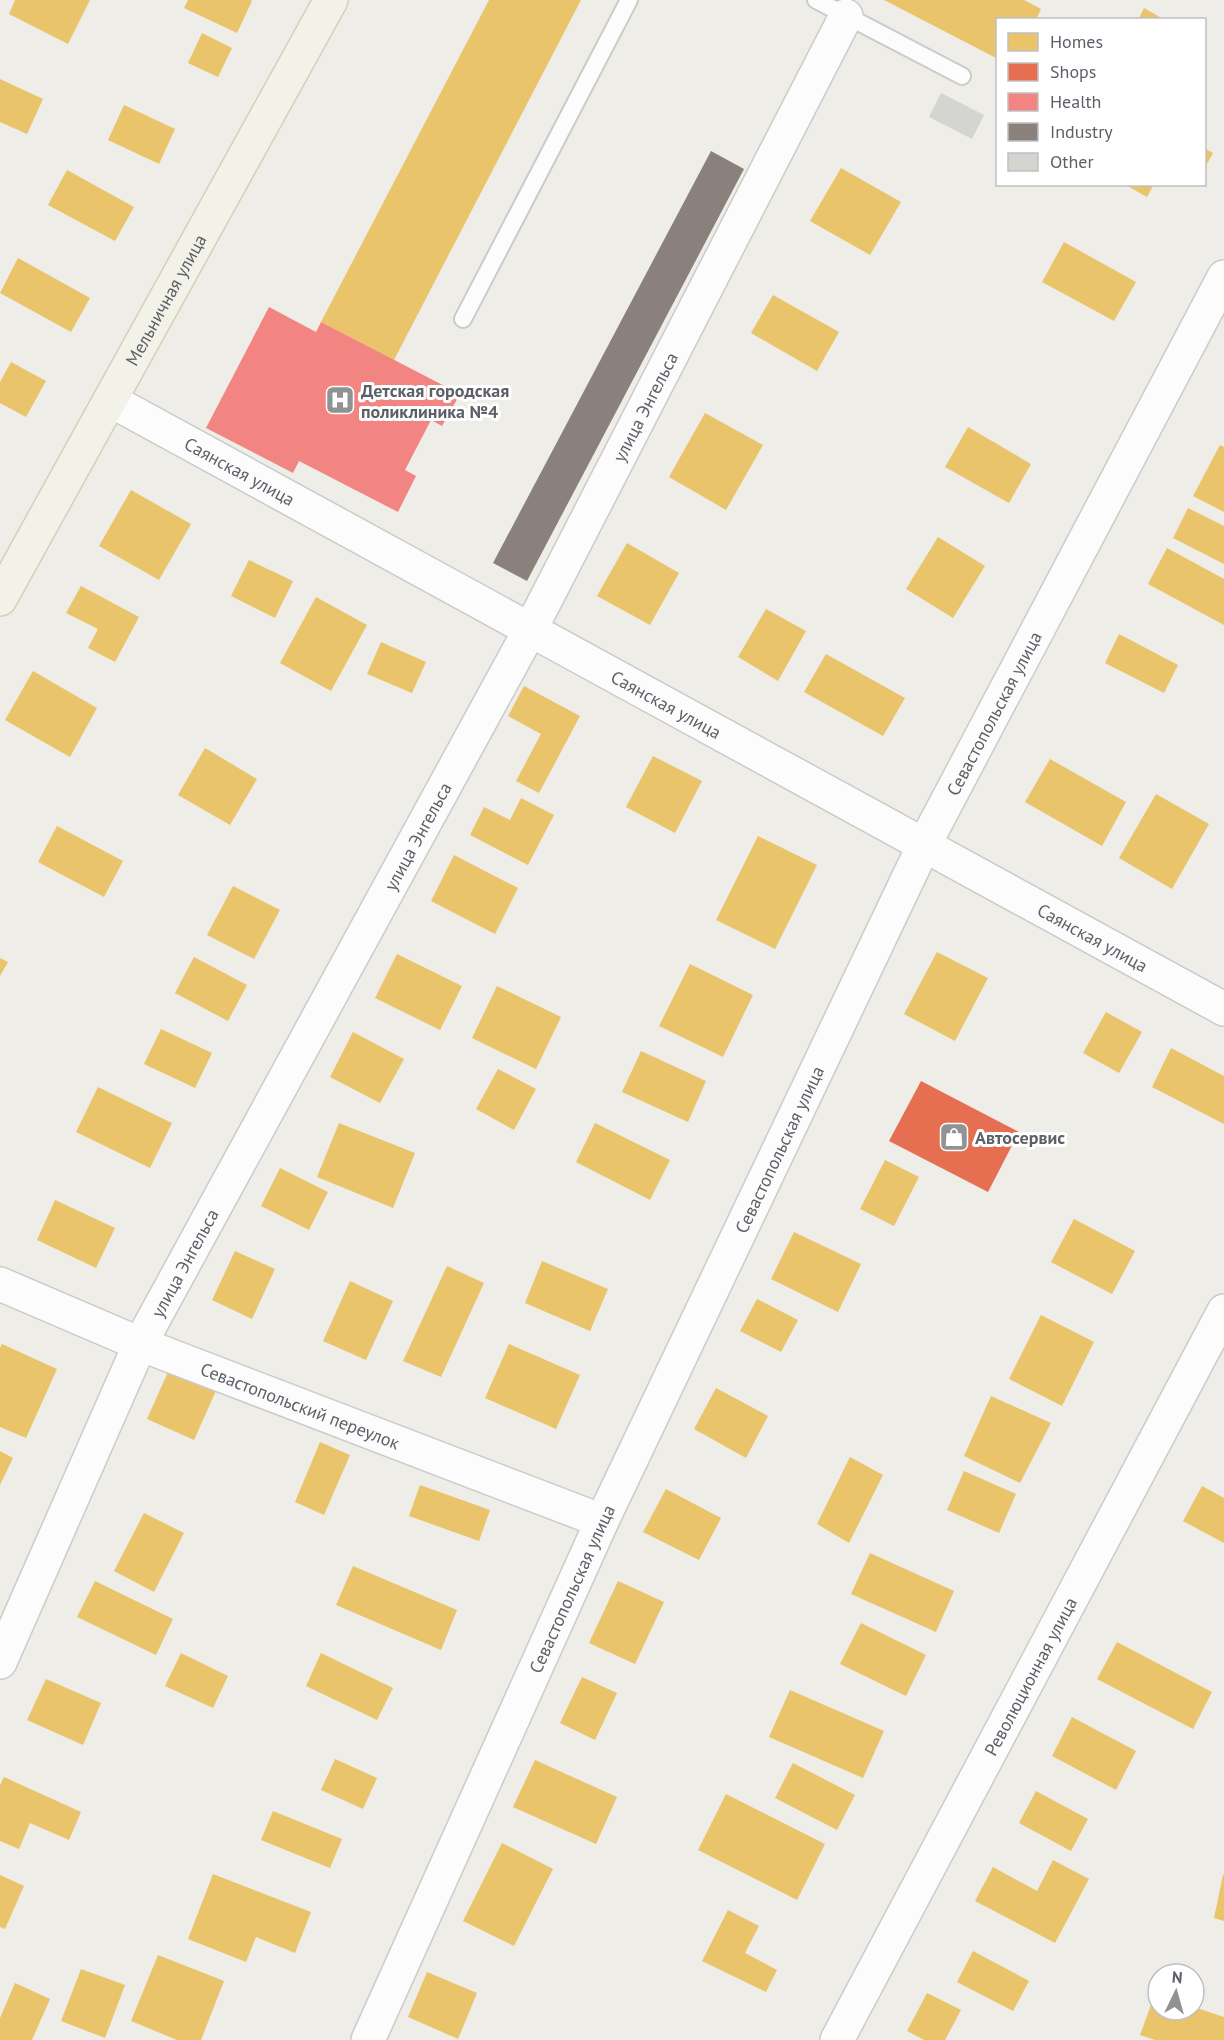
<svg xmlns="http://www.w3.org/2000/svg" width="1224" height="2040" viewBox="0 0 1224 2040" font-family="'PT Sans',sans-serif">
<rect width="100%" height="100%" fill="#eeede8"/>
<!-- homes -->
<g fill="#e9c46a">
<path d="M15,0h75l-22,44 -59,-30z"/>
<path d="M188,0h62l2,1 -15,32 -53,-25z"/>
<path d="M489,0h92l-187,360 -73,-38z"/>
<path d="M884,0h140l17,9 -5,11h-38v39z"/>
<path d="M1144,8l21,12h-27z"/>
<path d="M202,33l30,15 -14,29 -30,-14z"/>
<path d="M0,79l43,20 -16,35 -27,-12z"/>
<path d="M124,105l51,24 -16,35 -51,-24z"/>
<path d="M1204,148l9,5 -9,16z"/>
<path d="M841,168l60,34 -31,53 -60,-34z"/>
<path d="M67,170l67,37 -19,34 -67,-36z"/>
<path d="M1124,184h30l-7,13z"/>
<path d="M1064,242l72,40 -22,39 -72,-39z"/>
<path d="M18,258l72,40 -19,34 -71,-39z"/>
<path d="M773,295l66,37 -22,39 -66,-38z"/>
<path d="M11,362l35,19 -20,36 -26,-14v-21z"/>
<path d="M705,413l58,32 -37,65 -57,-33z"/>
<path d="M968,427l63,37 -22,39 -64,-36z"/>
<path d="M1220,445l4,2v65l-31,-16z"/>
<path d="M131,490l60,34 -32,56 -60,-34z"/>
<path d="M1188,508l36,18v38l-51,-26z"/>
<path d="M938,537l47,29 -32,52 -47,-29z"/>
<path d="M627,543l52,30 -29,52 -53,-29z"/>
<path d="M1167,548l57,31v46l-76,-41z"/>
<path d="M249,560l44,21 -18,37 -44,-22z"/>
<path d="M81,586l58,31 -24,45 -27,-14 10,-19 -32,-16z"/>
<path d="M316,597l51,28 -36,66 -51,-28z"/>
<path d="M766,609l40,22 -28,50 -40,-24z"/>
<path d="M1119,634l59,31 -14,28 -59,-30z"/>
<path d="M381,642l45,20 -14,31 -45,-19z"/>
<path d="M826,654l79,44 -22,38 -79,-44z"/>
<path d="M33,671l64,37 -27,49 -65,-37z"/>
<path d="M524,686l56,30 -41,77 -23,-12 25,-47 -33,-18z"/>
<path d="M205,748l52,31 -27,46 -52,-30z"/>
<path d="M653,756l49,25 -27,52 -49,-26z"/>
<path d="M1050,759l76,43 -24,44 -77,-44z"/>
<path d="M1156,794l53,30 -37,65 -53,-31z"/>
<path d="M521,798l33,17 -26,50 -58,-30 14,-28 26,13z"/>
<path d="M57,826l66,35 -19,36 -66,-35z"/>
<path d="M758,836l59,29 -42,84 -59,-29z"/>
<path d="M454,855l64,33 -23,46 -64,-33z"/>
<path d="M233,886l47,24 -26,49 -47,-24z"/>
<path d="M937,952l51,26 -33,63 -51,-27z"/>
<path d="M397,954l65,32 -22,44 -65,-32z"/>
<path d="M194,957l53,28 -19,36 -53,-28z"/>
<path d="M0,958l8,4 -8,14z"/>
<path d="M690,964l63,31 -30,62 -64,-31z"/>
<path d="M497,986l64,31 -25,52 -64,-31z"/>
<path d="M1106,1012l36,20 -23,41 -36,-20z"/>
<path d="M161,1029l51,24 -17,35 -51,-24z"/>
<path d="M353,1032l51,27 -24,44 -50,-26z"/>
<path d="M1171,1048l53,28v48l-72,-37z"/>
<path d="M641,1051l65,30 -18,41 -66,-30z"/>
<path d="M498,1069l38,20 -22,41 -38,-21z"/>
<path d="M98,1087l74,36 -22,45 -74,-36z"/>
<path d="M339,1123l76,30 -22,55 -76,-31z"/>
<path d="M595,1123l75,37 -20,40 -74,-38z"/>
<path d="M885,1160l34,17 -25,49 -34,-17z"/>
<path d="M280,1168l48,24 -19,38 -48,-24z"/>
<path d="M55,1200l60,28 -19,40 -59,-28z"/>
<path d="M1074,1219l61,32 -23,43 -61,-32z"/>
<path d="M794,1232l67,32 -23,48 -67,-33z"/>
<path d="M235,1251l40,18 -23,50 -40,-19z"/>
<path d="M542,1261l66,28 -18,42 -65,-28z"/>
<path d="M447,1266l37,17 -43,94 -38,-16z"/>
<path d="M350,1281l43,20 -27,59 -43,-19z"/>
<path d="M757,1299l41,21 -17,32 -41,-21z"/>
<path d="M1041,1315l53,27 -32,64 -53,-27z"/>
<path d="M2,1344l55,25 -31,69 -26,-11v-79z"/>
<path d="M509,1344l71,31 -24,54 -71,-31z"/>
<path d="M172,1363l47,21 -25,56 -47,-21z"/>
<path d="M716,1388l52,28 -22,42 -52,-29z"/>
<path d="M991,1396l60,27 -31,60 -56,-27z"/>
<path d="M320,1442l30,13 -26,60 -29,-13z"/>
<path d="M0,1451l13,7 -13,27z"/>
<path d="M850,1457l33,18 -34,68 -32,-19z"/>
<path d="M964,1471l52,23 -17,39 -52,-23z"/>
<path d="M420,1485l70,25 -11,31 -70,-25z"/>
<path d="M1202,1486l22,12v45l-41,-22z"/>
<path d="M666,1489l55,29 -22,42 -56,-28z"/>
<path d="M144,1513l40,20 -30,59 -40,-21z"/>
<path d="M870,1553l84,38 -18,41 -85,-38z"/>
<path d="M353,1566l104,44 -16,40 -105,-45z"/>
<path d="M95,1581l78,38 -17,36 -79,-38z"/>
<path d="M618,1581l46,21 -29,62 -46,-21z"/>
<path d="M861,1623l65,32 -20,41 -66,-32z"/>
<path d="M1117,1642l95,50 -19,37 -96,-50z"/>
<path d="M181,1653l47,23 -15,32 -48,-22z"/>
<path d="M321,1653l72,35 -16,32 -71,-34z"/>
<path d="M582,1677l35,16 -22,47 -35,-17z"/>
<path d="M46,1679l55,24 -18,42 -56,-25z"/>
<path d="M790,1690l94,41 -21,47 -94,-41z"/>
<path d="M1072,1717l64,34 -20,39 -64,-34z"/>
<path d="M335,1759l42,19 -14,31 -42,-19z"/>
<path d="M535,1760l82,37 -21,47 -83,-37z"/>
<path d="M793,1763l62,32 -18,35 -62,-32z"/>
<path d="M4,1777l77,35 -12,28 -39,-17 -11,26 -19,-8v-56z"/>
<path d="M1036,1791l52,28 -17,32 -52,-28z"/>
<path d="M726,1794l99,50 -28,56 -99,-50z"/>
<path d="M273,1811l69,28 -12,29 -69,-28z"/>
<path d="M502,1843l51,26 -39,77 -51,-25z"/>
<path d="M1053,1860l36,19 -34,64 -80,-42 18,-34 44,24z"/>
<path d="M213,1874l98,38 -16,41 -39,-16 -10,25 -58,-23z"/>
<path d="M0,1875l24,11 -19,43 -5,-2z"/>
<path d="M1223,1875h1v46l-10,-3z"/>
<path d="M728,1910l31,16 -14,27 32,17 -11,22 -64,-31z"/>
<path d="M973,1951l56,30 -16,30 -56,-29z"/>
<path d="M158,1955l66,26 -23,59h-24l-46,-19z"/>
<path d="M81,1969l44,16 -20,53 -44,-17z"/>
<path d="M427,1972l50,21 -19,46 -50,-22z"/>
<path d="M15,1983l35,16 -18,41h-32v-22z"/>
<path d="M927,1993l34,17 -16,30h-21l-17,-9z"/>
<path d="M1155,1994l3,1v15h36v-3l30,10v23h-69l-15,-5z"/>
</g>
<!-- shops -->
<path fill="#e76f51" d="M921,1081l98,51 -31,60 -99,-51z"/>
<!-- health -->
<path fill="#f28482" d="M269,307l47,25 5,-10 139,72 -18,32 -11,-6 -26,50 11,6 -18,36 -99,-51 -6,12 -87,-45z"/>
<!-- industry -->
<path fill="#8a817c" d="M711,151l33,18 -217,412 -34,-18z"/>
<!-- building -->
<path fill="#d4d4d1" d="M941,93l43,22 -12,24 -43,-22z"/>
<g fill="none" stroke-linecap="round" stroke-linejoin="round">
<!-- lane casing -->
<g stroke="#cbcbca" stroke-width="20">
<g id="lane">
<path d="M816,0l146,76"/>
<path d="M463,319l166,-319"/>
</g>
</g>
<!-- street casing -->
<g stroke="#cbcbca" stroke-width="36">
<g id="street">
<path id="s1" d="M110,400l1114,609"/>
<path id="s2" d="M0,1284l140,60 462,177"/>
<path id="s3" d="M0,1662l140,-318 390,-714 316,-614"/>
<path id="s4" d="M368,2040l234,-519 322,-676 300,-568"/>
<path id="s5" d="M837,2040l387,-729"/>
</g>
</g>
<!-- primary casing -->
<g stroke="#d6d0b5" stroke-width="36">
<g id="primary">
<path id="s6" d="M0,599l331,-599"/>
</g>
</g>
<!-- lane -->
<use href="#lane" stroke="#fcfcfc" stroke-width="16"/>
<!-- street -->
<use href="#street" stroke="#fcfcfc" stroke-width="33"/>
<!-- primary -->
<use href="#primary" stroke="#f3f2e9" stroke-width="33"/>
</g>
<!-- icons -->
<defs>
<g id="hospital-square" transform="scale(1.5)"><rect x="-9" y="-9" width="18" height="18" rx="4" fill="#909294" stroke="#fff"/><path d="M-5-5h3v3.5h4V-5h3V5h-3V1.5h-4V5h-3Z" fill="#fff"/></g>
<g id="shop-square" transform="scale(1.5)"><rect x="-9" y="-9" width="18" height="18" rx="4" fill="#909294" stroke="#fff"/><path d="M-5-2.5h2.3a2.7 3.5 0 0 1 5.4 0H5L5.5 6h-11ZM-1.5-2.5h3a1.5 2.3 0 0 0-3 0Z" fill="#fff"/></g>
</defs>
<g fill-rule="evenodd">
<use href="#hospital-square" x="340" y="400"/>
<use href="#shop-square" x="954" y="1137"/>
</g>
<g text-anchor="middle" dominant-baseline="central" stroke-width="6" stroke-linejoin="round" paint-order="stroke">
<!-- street labels -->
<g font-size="18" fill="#5d6167" stroke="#fff">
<text stroke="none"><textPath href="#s6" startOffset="342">Мельничная улица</textPath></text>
<text stroke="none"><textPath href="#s3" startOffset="1412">улица Энгельса</textPath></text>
<text stroke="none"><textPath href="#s1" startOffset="148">Саянская улица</textPath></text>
<text stroke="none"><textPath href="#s1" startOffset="634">Саянская улица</textPath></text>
<text stroke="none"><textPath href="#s4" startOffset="1467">Севастопольская улица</textPath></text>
<text stroke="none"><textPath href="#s3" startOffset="926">улица Энгельса</textPath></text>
<text stroke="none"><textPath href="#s1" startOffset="1120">Саянская улица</textPath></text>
<text stroke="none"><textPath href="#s4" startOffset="981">Севастопольская улица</textPath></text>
<text stroke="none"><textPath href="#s3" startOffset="440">улица Энгельса</textPath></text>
<text stroke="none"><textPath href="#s2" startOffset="324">Севастопольский переулок</textPath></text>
<text stroke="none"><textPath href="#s4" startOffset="495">Севастопольская улица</textPath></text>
<text stroke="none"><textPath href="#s5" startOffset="412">Революционная улица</textPath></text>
</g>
<!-- poi labels -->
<g font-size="18" font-weight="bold" fill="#5d6167" stroke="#fff" text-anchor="start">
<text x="361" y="390">Детская городская<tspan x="361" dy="21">поликлиника №4</tspan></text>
<text x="975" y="1137">Автосервис</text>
</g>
</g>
<!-- legend -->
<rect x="996" y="18" width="210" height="168" fill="#ffffff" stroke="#bec0c2" stroke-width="1.5"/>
<rect x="1008" y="33" width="30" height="18" fill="#e9c46a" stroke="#bec0c2" stroke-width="1.5"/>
<text x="1050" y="48" font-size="18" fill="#5d6167">Homes</text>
<rect x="1008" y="63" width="30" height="18" fill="#e76f51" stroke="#bec0c2" stroke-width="1.5"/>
<text x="1050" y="78" font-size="18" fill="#5d6167">Shops</text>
<rect x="1008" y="93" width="30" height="18" fill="#f28482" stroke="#bec0c2" stroke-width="1.5"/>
<text x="1050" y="108" font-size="18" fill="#5d6167">Health</text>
<rect x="1008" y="123" width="30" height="18" fill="#8a817c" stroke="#bec0c2" stroke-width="1.5"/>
<text x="1050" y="138" font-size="18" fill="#5d6167">Industry</text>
<rect x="1008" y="153" width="30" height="18" fill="#d4d4d1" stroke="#bec0c2" stroke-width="1.5"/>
<text x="1050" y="168" font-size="18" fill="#5d6167">Other</text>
<!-- north arrow -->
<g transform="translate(1176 1992) rotate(5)"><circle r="28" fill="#ffffff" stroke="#bec0c2" stroke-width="1.5"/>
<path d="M0-4.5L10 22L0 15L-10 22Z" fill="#909294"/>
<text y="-9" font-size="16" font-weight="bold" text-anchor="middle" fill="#5d6167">N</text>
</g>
</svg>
